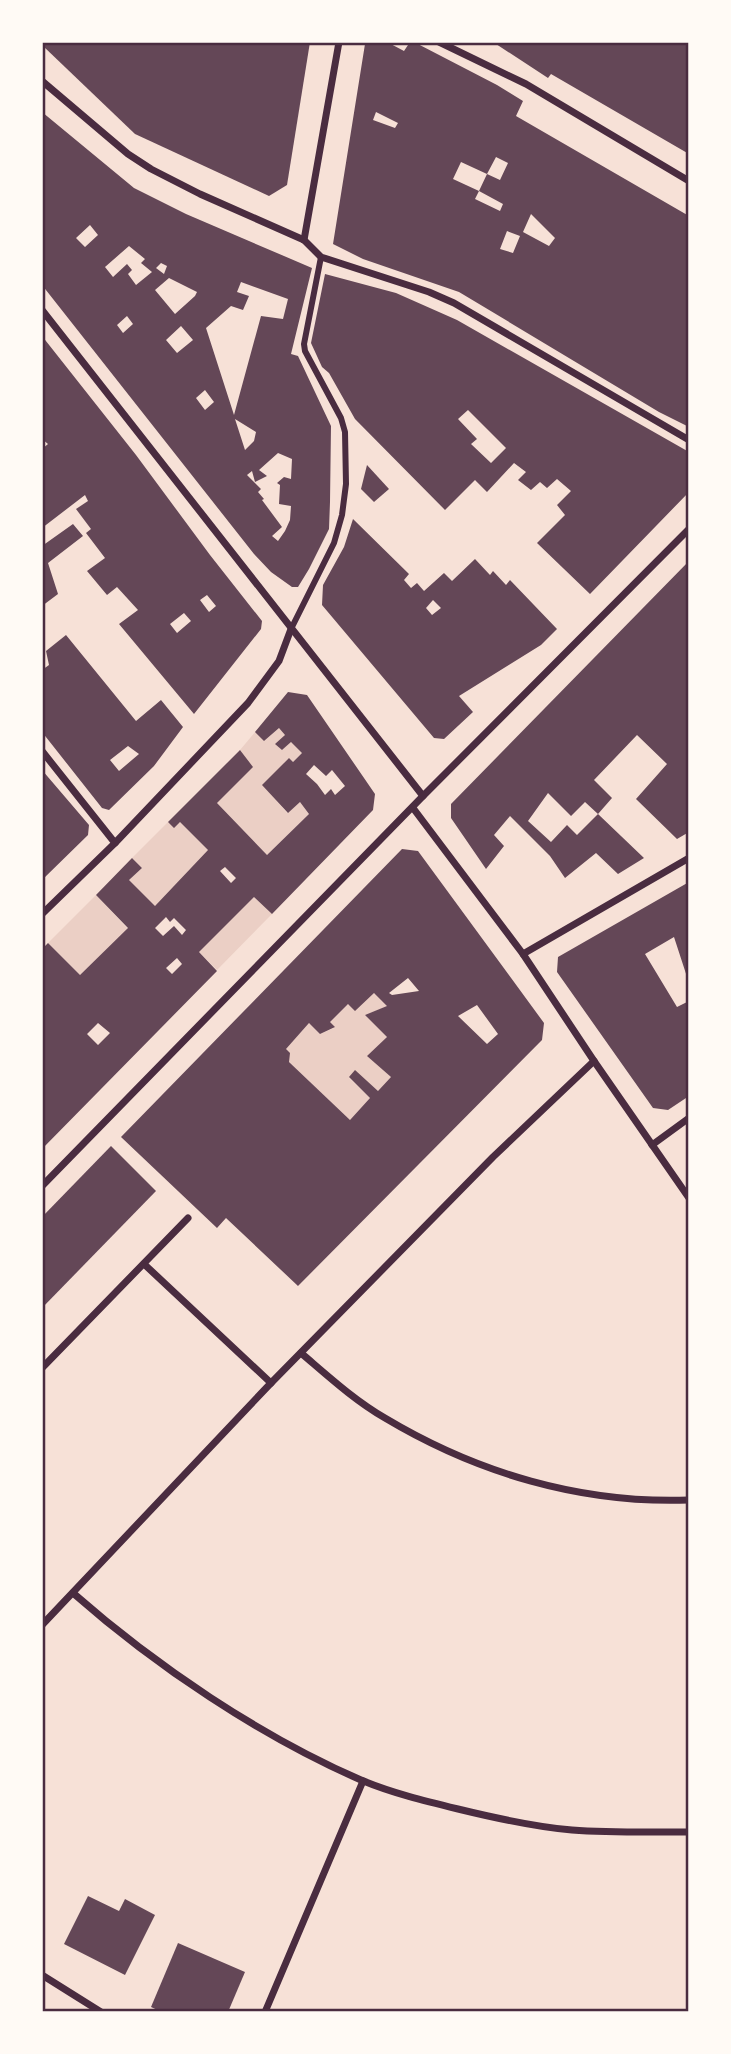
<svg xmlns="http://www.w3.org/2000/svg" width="731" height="2054" viewBox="0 0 731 2054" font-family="'Roboto Condensed',sans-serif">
<rect width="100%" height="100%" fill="#f7e1d7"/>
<!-- green -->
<g fill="#ebcfc5">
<path d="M279,728l6,7 -9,9 6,6 9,-8 11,11 -9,9 -4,-4 -26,27 24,28 13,-11 9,12 -42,41 -50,-52 35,-36 -12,-17 16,-19 8,10z"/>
<path d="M168,822l6,5 6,-5 28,28 -53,56 -26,-26 13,-12 -10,-10z"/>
<path d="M96,895l32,34 -48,46 -32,-32z"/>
<path d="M254,897l18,17 -55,56 -19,-19z"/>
<path d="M374,993l14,13 -23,9 22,22 -19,19 23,21 -13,14 -23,-20 -6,7 21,20 -20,22 -61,-58 -3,-13 23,-26 11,11 14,-6 -4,-6 18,-18z"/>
</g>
<!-- building -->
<g fill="#644757" fill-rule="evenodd">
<path d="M43,42h267l-23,143 -18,11 -134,-62 -92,-88z"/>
<path d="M371,42h16l17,9 6,-9h4l83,43 26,16 -7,15 173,100v211l-30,-15 -200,-120 -96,-33 -30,-15 32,-200zM376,112l22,11 -3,5 -22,-8zM496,157l12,6 -8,17 -13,-6 -8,17 24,13 -3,7 -25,-12 4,-8 -26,-12 8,-17 26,12zM531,214l24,24 -6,8 -26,-14zM507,231l13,5 -7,17 -13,-4z"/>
<path d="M493,42h196v112l-138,-80 -3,4z"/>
<path d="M42,112l92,76 52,26 126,54 -21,86 7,2 33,70 -1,76 -1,27 -20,40 -11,18h-6l-21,-15 -17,-18 -212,-269zM90,225l8,10 -13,12 -9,-9zM129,246l16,13 -4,4 11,9 -16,13 -8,-11 4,-4 -5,-6 -14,13 -8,-10zM161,263l6,3 -3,8 -8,-6zM169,278l28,14 -2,4 -20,18 -20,-24zM241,282l47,17 -5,20 -22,-3 -27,99 -28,-87 25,-22 12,4 6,-14 -12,-4zM127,316l6,8 -10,9 -6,-8zM181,326l12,14 -16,13 -11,-13zM205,390l9,12 -9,8 -9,-12zM235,419l21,13 -2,9 -9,9zM278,453l14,6 -1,20 -7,-2 -7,6 3,2 -1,19 12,2 -1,14 -5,11 -7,10 -6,-5 10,-9 -20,-27 2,-1 -6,-7 3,-3 -14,-14 5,-4 3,11 12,-6 -8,-6z"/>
<path d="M325,274l71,19 61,27 232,132v40l-99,102 -53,-51 28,-28 -8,-10 14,-14 -14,-12 -10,9 -7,-6 -9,8 -13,-10 8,-8 -12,-9 -27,29 -12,-12 -30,30 -90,-91 -26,-46 -7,-6 -11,-24zM468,410l38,38 -15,15 -20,-19 6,-5 -19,-20z"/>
<path d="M42,336l94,119 74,100 52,66 -1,8 -67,85 -75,-90 19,-14 -21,-23 -10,8 -20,-24 18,-13 -19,-25 5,-4 -15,-20 12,-8 -3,-6 -43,33v-79l6,-5 -6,-5zM207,595l9,11 -7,6 -9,-12zM184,613l7,8 -14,12 -7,-9z"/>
<path d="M367,465l22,24 -15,13 -13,-13z"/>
<path d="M353,519l56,55 -5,6 7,8 6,-5 7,8 20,-18 8,8 23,-22 15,16 3,-4 13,14 4,-5 47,49 -16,16 -82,51 14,16 -29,27 -10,-1 -112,-133 1,-20 21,-38zM433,600l8,8 -9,7 -6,-7z"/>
<path d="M73,524l10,12 -35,27 10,31 -16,12v-60z"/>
<path d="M689,561v271l-12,7 -41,-40 31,-35 -30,-29 -43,45 18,18 -14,16 -13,-12 -14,14 -23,-23 -20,28 23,21 16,-17 10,10 21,-21 46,44 -26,16 -22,-21 -31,25 -15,-22 -40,-40 -16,19 10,11 -18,23 -35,-51v-14z"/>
<path d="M66,635l70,86 25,-21 22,27 -29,39 -45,44 -7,-2 -60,-76v-62l7,-5 -3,-14zM128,746l11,8 -20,17 -9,-11z"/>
<path d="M288,692l19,3 68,99 -2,16 -101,104 -18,-17 -55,55 18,19 -175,178v-200l6,-6 32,32 48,-47 -32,-33 36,-37 10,10 -13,12 26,26 53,-56 -28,-28 -6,6 -6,-6 72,-72 13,17 -36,36 50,52 42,-41 -9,-12 -12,11 -26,-28 27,-27 4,4 9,-9 -11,-11 -9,8 -7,-6 10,-9 -6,-7 -15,13 -9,-9zM314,765l12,11 6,-6 13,16 -10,9 -4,-6 -6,6 -8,-11 -11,-10zM225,867l11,11 -5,5 -11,-12zM166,917l4,5 4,-4 12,12 -4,5 -8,-9 -11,10 -8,-8zM177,958l5,6 -10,10 -6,-6zM98,1023l12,10 -12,12 -11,-11z"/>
<path d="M42,770l47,55 -1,10 -46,45v-47l2,-1 -2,-3z"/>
<path d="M402,849l16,2 126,172 -2,17 -244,246 -72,-68 -9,10 -96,-91zM408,978l11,13 -27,4 -3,-2zM374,993l13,13 -22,9 22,22 -20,19 24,21 -13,14 -23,-21 -6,7 21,21 -20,22 -61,-58 1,-9 -4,-4 23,-26 11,11 15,-7 -5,-5 18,-18 7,7zM477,1005l21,29 -11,10 -29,-28z"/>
<path d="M689,882v101l-15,-46 -29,17 32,53 12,-6v95l-21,14 -15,-2 -96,-136 1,-15z"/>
<path d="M111,1146l45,45 -114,117v-91z"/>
<path d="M88,1896l31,15 6,-12 30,16 -30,60 -61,-31z"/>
<path d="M178,1943l67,29 -17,40h-66l-11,-5z"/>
</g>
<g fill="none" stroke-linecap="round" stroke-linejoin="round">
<!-- pedestrian -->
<path stroke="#4a2c40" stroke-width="6" d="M291,629l43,-86 8,-28 4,-31 -1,-52 -4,-14 -36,-67 -1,-7 17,-87"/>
<!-- minor -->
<g stroke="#4a2c40" stroke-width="7">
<path d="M439,42l87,42 163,97"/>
<path d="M42,81l86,73 23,15 49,25 104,46 17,17 108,35 25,11 235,137"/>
<path d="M304,240l35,-198"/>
<path d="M42,310l381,486"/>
<path d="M42,751l73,92"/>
<path d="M413,808l110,146 71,107 95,137"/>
<path d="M42,914l73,-71 133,-140 31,-42 12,-32"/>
<path d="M523,954l166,-96"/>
<path d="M652,1145l37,-27"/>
<path d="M42,1186l381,-390 266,-267"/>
<path d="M144,1264l127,119"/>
<path d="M301,1353c27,23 53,47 84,65 92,55 196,86 304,82"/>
<path d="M42,1368l146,-150"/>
<path d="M73,1593c83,73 187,143 288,187 31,13 64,21 97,29 37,9 76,18 114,21 39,3 78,2 117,2"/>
<path d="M42,1625l229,-242 222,-226 101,-96"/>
<path d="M42,1975l59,37"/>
<path d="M265,2012l98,-231"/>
</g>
</g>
<!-- border -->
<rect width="731" height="2054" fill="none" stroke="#fffaf5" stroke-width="88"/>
<rect x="44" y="44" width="643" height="1966" fill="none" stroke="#4a2c40" stroke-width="2.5"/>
</svg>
